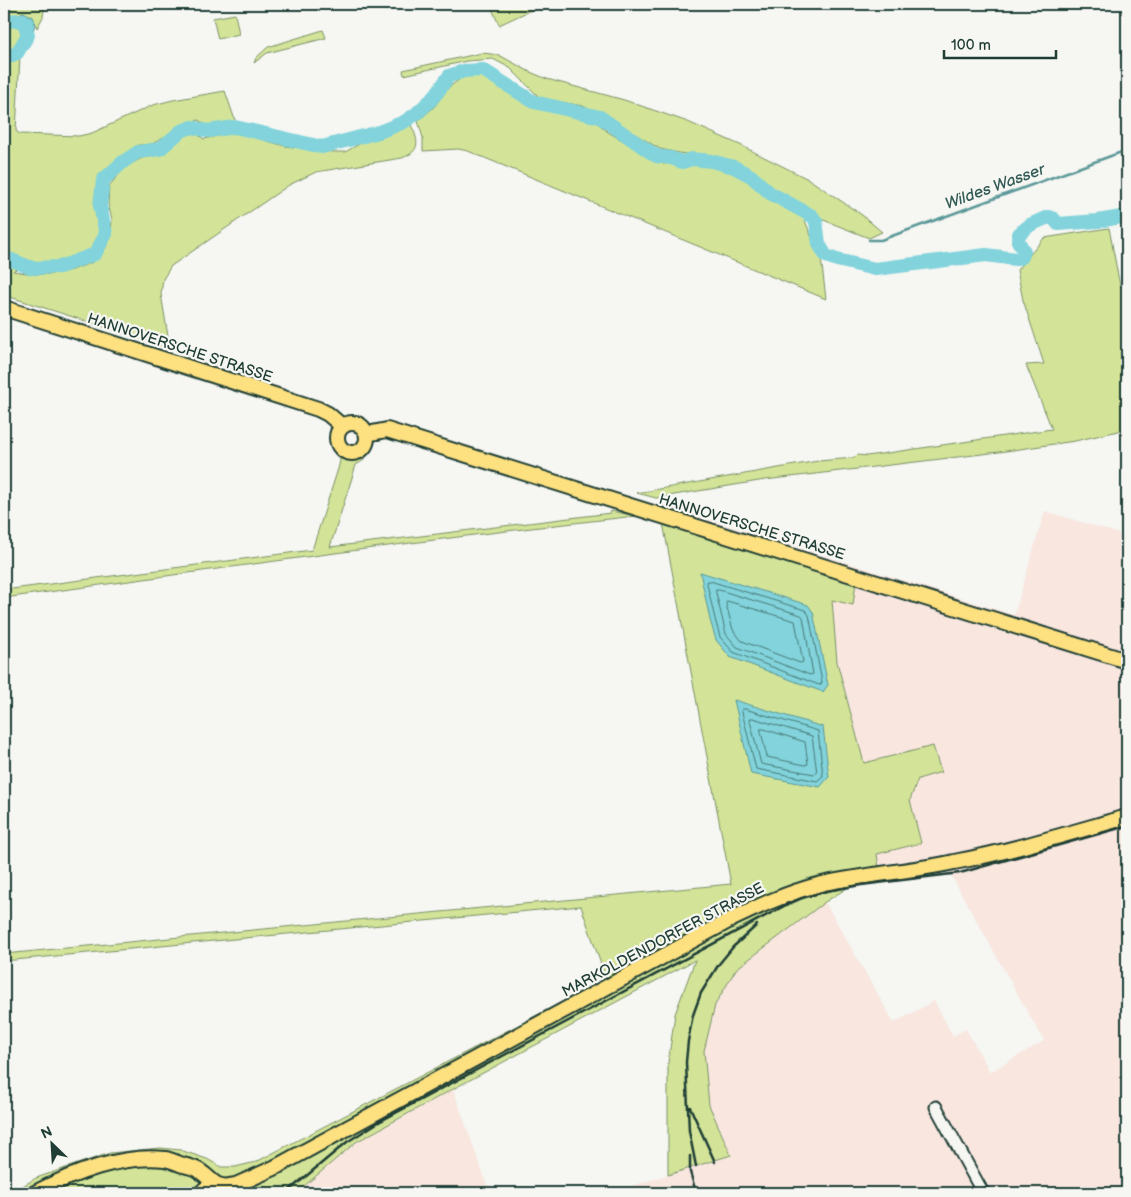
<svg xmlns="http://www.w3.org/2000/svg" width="1131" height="1197" viewBox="0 0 1131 1197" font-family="'Balsamiq Sans',sans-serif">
<rect width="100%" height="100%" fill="#f6f6f2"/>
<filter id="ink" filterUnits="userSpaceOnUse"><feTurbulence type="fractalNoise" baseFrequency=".02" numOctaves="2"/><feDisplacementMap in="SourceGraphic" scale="10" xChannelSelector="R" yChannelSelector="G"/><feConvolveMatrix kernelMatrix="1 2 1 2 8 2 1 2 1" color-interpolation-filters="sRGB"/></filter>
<g filter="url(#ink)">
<!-- built -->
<g fill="#f8e6df">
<path d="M659,504l355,111 31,-104 82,25v657h-517l121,-38 -22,-50 -5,-54 11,-46 21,-36 89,-67 69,121 40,-22 19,35 13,-7 24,43 54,-31 -102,-182 -63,9 -2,-14 44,-11 -11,-43 8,-21 22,-8 -7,-25 -69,17 -27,-101 -5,-63 21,6 -190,-82z"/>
<path d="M453,1089l37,104h-194l60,-51z"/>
</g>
<!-- green -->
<g fill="#d3e498" stroke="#799066">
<path d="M4,4h41l-2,13 -6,11 -4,-11 -10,-5 -9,5h-10z"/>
<path d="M490,4h54l-45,21z"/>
<path d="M235,14l4,20 -21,5 -5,-21z"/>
<path d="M4,24l11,1 8,5 -2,6 -5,95 4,3 59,2 13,-3 61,-28 20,-5 52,-9 11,32 -26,4 -12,-7 -12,4 -12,8 -22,12 -14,1 -33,25 -5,9 -4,26 5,27 -8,18c-24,9 -41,17 -67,13l-13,8 20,3h18l21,-4 21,-8 12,-13 6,-14 1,-16 -4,-15 1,-18 16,-19 17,-9 13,-2 10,-7 11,-10 18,-7 10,7 31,-7 50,14 48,6h12l16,-9 50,-18c8,16 10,26 -9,33l-86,14 -27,13 -118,81 -8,13 -2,15 7,42 -1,11 -163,-52z"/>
<path d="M323,30l3,8 -59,15 -13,10 2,-5 12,-11z"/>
<path d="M482,53l17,2 31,17 17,7 77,21 64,22 52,23 70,35 52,35 20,17 -13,6 -48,-19 -2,-3 -32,-16 -42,-30 -17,-8 -49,-9 -19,-4 -58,-35 -19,-8 -43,-8 -30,-30 -17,-9 -26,2 -63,14 -1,-5z"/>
<path d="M481,73l50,33 62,13 15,13 55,32 8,-1 9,4 17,-3 18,1 26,10 16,11 17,16 21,9 9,7 8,20 2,10 7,10 5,41 -358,-148 -10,-2 -35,2v-13l-5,-17 16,-14 14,-19 17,-13z"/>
<path d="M1109,228l11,58 7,1v142l-52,12 -76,11 -234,28 -109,18 -19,-5 181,-32 36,-3 3,-3 10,1 185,-27 -26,-64 18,-1 -21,-64 -6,-30 27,-32z"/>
<path d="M339,454l25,6 -8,5 -26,82 281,-34v-2l25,5c-212,23 -422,54 -632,82v-8l308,-40 26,-81 2,-8z"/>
<path d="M663,523l193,59 -3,23 -21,-5 5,62 27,101 69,-17 8,26 -23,7 -8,21 11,43 -44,11 2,14 -54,34 -89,67 -21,36 -11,46 5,54 22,50 -63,20v-112l7,-49 20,-54 -242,129 -97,53 -60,51h-285l25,-15 74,-25 50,-5 20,2 27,9 14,8h14l21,-5 350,-183 -25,-73 -577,55v-7l727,-70z"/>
</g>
<!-- water -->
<g fill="#82d3db" stroke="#5a9798">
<path d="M23,12l10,5 2,7 -2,7 -12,5 2,-6 -8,-5 -8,-1v-7h7z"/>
<path d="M700,572l108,33 5,7 15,73 -5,7 -93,-35 -14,-17 -6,-20z"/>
<path d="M734,700l89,27 6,50 -9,10 -69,-13z"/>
</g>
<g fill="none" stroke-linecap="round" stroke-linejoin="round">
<!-- shore -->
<g stroke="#477977" stroke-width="1">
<path d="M708,581h2l95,29 4,5 13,67 -1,2 -2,1 -86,-33 -13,-15 -5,-18 -8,-35z"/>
<path d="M716,590h3l82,25 2,2 10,57 -3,1 -73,-28 -11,-13 -10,-41z"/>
<path d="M727,601l68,20 8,41 -3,1 -58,-22 -9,-11 -7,-26z"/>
<path d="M742,709h3l73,22 5,45 -6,5 -61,-12 -14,-57z"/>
<path d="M751,718h2l59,18 5,37 -3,1 -53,-10 -11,-43z"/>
<path d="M761,729h3l41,13 3,22 -3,1 -38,-8 -6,-25z"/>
</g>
<!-- stream -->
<path stroke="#5a9798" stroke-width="2.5" d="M869,240h12l246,-90"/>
<!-- river -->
<g stroke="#82d3db" stroke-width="14">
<path d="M4,21l19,-1 5,15 -11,18 -13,6"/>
<path d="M4,257l28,11 28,-1 35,-13 11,-20 -6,-28 3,-26 20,-18 15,-10 22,-3 21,-18 11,-4 16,4 27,-4 87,20 57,-15 25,-10 12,-8 14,-13 7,-8 12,-17 15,-5 19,-1 51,32 66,15 56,39 15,2 11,4 10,-3 19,2 23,6 17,9 19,17 42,23 4,5 3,23 7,12 11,4 38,9 111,-14 30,4 6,-2 2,-6 -6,-10 1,-7 11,-9 18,-8 6,2 4,5 40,-3 29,-5"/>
</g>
<!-- minor casing -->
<g stroke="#1f3d34" stroke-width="15">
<path id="minor" d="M936,1107l47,86"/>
</g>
<!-- major casing -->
<g stroke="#1f3d34" stroke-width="18">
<g id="major">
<path d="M4,308l314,101 10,5 14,12"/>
<circle cx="352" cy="438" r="15"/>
<path d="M367,434l20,-4 740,231"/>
<path d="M224,1187l12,-2 38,-17 456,-248c29,-14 57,-27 88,-35 45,-11 91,-13 136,-23 58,-11 116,-29 173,-45"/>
<path d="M35,1193c37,-20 88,-39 130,-34 6,1 12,4 18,6 5,1 10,2 15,5 7,4 12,10 18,14"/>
<path d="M201,1193c6,-7 12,-10 21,-7"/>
</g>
</g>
<!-- minor -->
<use href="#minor" stroke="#f6f6f2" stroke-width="11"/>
<!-- major -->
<use href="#major" stroke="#fde080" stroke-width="14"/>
<!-- rail -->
<g stroke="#1f3d34" stroke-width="2.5">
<path d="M690,1107l25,55"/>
<path d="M690,1156v16l6,20"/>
<path d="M696,1166l-7,-35 -3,-69 2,-21 5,-26 8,-22 18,-29 14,-17 24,-22"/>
<path d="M286,1193l61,-51 30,-19 409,-218 16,-7 24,-7 35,-6 99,-12 167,-47"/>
</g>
</g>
</g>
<g text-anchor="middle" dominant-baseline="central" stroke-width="4.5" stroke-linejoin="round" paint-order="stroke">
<!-- street labels -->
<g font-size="15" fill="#1f3d34" stroke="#f6f6f2">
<text transform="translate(180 348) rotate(18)">HANNOVERSCHE STRASSE</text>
<text transform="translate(752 527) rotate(17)">HANNOVERSCHE STRASSE</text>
<text transform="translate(663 940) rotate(-28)">MARKOLDENDORFER STRASSE</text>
</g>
<!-- water labels -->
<g font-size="16" font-style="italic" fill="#335b55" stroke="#f6f6f2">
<text transform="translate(995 187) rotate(-20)">Wildes Wasser</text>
</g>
</g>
<!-- margin -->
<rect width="1131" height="1197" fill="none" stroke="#f6f6f2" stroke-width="20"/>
<rect x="10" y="10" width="1111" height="1177" fill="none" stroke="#1f3d34" stroke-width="2" filter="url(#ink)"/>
<!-- north arrow -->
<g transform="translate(52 1144) rotate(335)" stroke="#f6f6f2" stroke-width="4" paint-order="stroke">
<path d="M0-4L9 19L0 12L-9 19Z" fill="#1f3d34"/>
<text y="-8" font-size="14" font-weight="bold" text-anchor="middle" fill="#1f3d34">N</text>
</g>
<!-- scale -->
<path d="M944 50v8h112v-8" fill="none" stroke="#1f3d34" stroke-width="2.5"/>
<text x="951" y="50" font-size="15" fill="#1f3d34" stroke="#f6f6f2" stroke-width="4" paint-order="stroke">100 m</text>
</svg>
